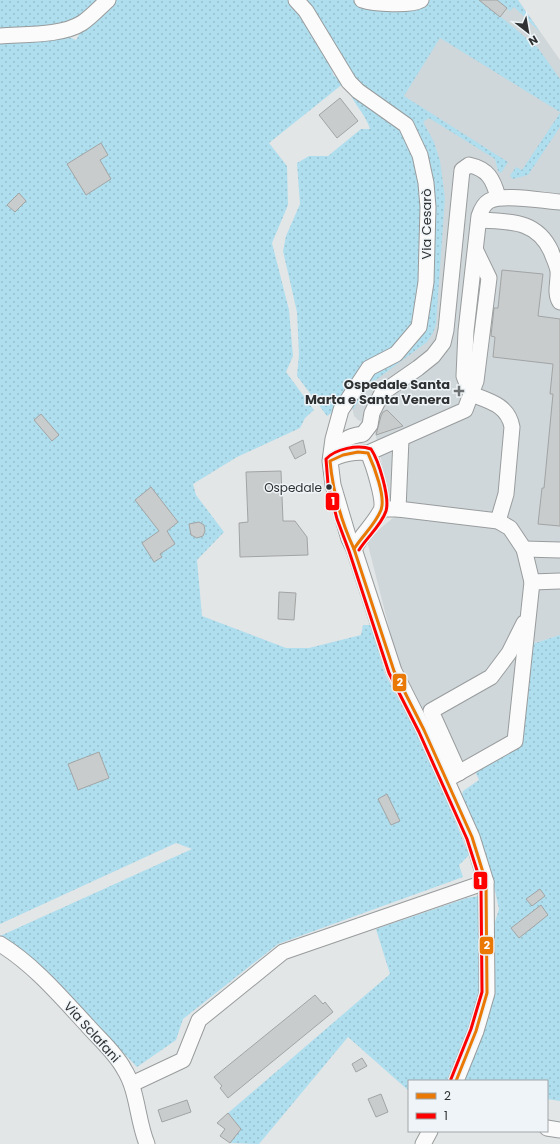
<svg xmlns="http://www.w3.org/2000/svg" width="560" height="1144" viewBox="0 0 560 1144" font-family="Poppins,sans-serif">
<defs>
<pattern id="grass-dots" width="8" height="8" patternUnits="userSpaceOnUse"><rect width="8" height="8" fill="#afdeee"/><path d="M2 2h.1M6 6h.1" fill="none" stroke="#97bfcd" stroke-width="1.8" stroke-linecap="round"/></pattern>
</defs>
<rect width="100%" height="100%" fill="#e3e6e7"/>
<!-- built -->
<path fill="#cfd7da" d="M354,0l10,4 63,-4h91l42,60v575l-31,10 -9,99 -68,28 -44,-91 -10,-18 -30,-118 1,-6 7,-7 18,-15 -20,-89 -16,-8 -4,-4 -3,-14 51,-49z"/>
<!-- grass -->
<g fill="url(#grass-dots)">
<path d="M0,0h103l-27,22 -56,9 -2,-4h-5l-5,5 -8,1z"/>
<path d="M113,0h178l43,64 -3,4 3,8 5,1 5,6 -75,60 18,23 1,39 -16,38 17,67 4,46 -7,16 28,38 -9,8 -5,10 -63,29 -44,27 3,11 28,37 -27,28 5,56 84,32h23l52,-13 2,-10h8l14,49 43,80 41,101 -10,10 4,12 -185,67 -95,75 -7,21 -39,27 -51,-53 -86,-76v-2l192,-87 -16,-6 -176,81v-884l61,-6 15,6 7,-12z"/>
<path d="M303,0h51l10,4 63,-4h54l57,48 22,31v33l-120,-74 -36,58 104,66 -7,11 -3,-2 -3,-12 -66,-41 -6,4 11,20 6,19 5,37 -9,126 -3,9 -6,9 -58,43 -16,25 -2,-8 13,-21 58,-52 9,-115 -16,-79 -56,-47z"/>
<path d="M497,0h21l22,32 -26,-25 -4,4z"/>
<path d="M348,89l47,32 13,20 13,43 -1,98 -5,42 -79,86 -9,6 -30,-40 2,-22 -2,-42 -14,-61 3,-15 14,-32 -3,-41 12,-7h19l33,-27h9c-5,-16 -16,-24 -22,-40z"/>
<path d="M560,113v14l-32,48 -15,4 -3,-3 6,-9 6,3z"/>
<path d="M560,635v466l-13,-2v-18h-85l25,-61 5,-29 3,-69 4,-13 -8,-36 -30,-73 2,-9 16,-11 -4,-9 45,-27 9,-99z"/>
<path d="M479,896l1,104 -30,81h-41v10l-61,-54 -89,107 -29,-1 11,-14 -13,-16 162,-139 -14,-45 91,-31z"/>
</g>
<!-- building -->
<g fill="#c9cccc" stroke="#a2a4a4">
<path d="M479,0h18l10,8 -7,9z"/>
<path d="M340,98l18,23 -21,17 -18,-23z"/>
<path d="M101,143l7,12 -8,5 11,19 -25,16 -19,-31z"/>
<path d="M19,193l7,8 -11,11 -8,-7z"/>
<path d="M502,270l41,4 -5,42 22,3v207l-22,-2 4,-36h2l9,-94h-3l3,-30 -60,-7 2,-20 -4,-1 3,-28h4z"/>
<path d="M387,410l16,16 -27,9 5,-19 2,-4z"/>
<path d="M41,414l18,21 -7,6 -18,-21z"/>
<path d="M303,440l3,13 -11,6 -6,-12z"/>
<path d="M281,471l2,50h12l12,16 1,18 -68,2 -1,-34 9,-1 -2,-50z"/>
<path d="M151,487l27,35 -11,9 8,13 -15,10 2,3 -8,5 -12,-19 17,-12 -24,-31z"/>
<path d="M199,522l5,3 1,6 -2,5 -6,2 -6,-3 -2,-11z"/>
<path d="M279,592l17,1 -2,27 -16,-1z"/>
<path d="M99,752l10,26 -31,12 -10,-26z"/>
<path d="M387,794l13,27 -9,4 -13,-26z"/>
<path d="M540,889l5,7 -13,10 -6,-7z"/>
<path d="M541,905l7,10 -29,23 -8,-10z"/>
<path d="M315,995l8,9 2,-2 8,10 -105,86 -8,-10 2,-2 -8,-9z"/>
<path d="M362,1058l5,8 -11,6 -4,-8z"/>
<path d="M381,1094l7,18 -12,5 -8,-18z"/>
<path d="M187,1100l4,12 -29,10 -4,-12z"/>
<path d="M228,1113l13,16 -11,14 -10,-7 5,-7 -8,-6z"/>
</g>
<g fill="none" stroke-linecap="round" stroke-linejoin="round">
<!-- minor casing -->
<g stroke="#999c9d" stroke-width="17">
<g id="minor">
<path d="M296,0l10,11 43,71 9,9 48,34 14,30 6,28 2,24 -2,75 -7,45 -23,27 -27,14 -28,42 -8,29 -3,22 3,24 16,54 5,10 40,122 30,59 48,107 14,45 1,111 -11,38 -20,50"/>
<path d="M362,0c12,4 49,6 59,0"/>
<path d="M0,36c24,-2 62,0 82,-13 9,-6 18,-16 26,-23"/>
<path d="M479,220c30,2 57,-1 72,31 2,6 6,13 7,20 1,10 -4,22 2,31"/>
<path d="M476,251l13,27 -13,103 -5,13c18,7 37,11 41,33l-6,67 -8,27"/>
<path d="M368,453l97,-43 6,-16 -7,-18 2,-45 13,-115c2,-6 5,-12 10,-15 14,-8 54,0 71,1"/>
<path d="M337,456c8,-17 7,-19 26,-22l7,-9 2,-12 10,-20 36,-25 15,-12 10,-13 3,-13 16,-160 7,-5c19,4 24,14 29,32"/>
<path d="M331,460c9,-6 26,-9 37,-7 5,10 17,48 13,57 -7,14 -19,24 -27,39"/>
<path d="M382,509h16l100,12 12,7 14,21 8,33 -17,159 -69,39"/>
<path d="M398,509l3,-70"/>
<path d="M524,549l36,1"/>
<path d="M532,582l28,-1"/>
<path d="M459,773l-28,-62 60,-34 18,-24 15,-30"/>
<path d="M0,944c34,21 60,52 87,81 12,14 28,27 37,44 14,22 13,51 23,75"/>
<path d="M132,1084l51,-24 16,-40 84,-68 203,-70"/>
<path d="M547,1128l13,2"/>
<path d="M423,1144l7,-13"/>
</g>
</g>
<!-- minor -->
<use href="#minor" stroke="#fbfbfb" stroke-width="15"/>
<!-- bus-1 casing -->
<g stroke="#eef4f7" stroke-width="6">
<g id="bus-1">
<path d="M358,452l10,1c6,13 18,44 13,57 -6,15 -19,26 -27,39 -13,-28 -21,-57 -24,-88l13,-6z"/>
<path d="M354,549l40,122 30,59 48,107 14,45 1,111 -11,38 -20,50"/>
</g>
</g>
<!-- bus-2 casing -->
<g stroke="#eef4f7" stroke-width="6">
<path id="bus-2" d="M359,550c8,-13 22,-24 27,-39 4,-13 -7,-50 -15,-62 -13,-5 -36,0 -45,10l2,25 9,35 12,32 40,122 30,59 48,107 14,44 1,109 -11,37 -20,50"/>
</g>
<!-- bus-1 -->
<use href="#bus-1" stroke="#ea7805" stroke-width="3"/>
<!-- bus-2 -->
<use href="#bus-2" stroke="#f00" stroke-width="3"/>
</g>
<!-- markers -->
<path fill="#6d7071" stroke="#eef4f7" stroke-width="1.5" d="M457 385h4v4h4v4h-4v4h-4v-4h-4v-4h4z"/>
<circle fill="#2e3031" stroke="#eef4f7" stroke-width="1.5" cx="329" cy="487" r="3.5"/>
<g text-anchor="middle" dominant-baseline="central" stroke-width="3" stroke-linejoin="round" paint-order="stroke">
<!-- bus labels -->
<g font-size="12" fill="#2e3031" stroke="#eef4f7" text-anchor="end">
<text x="322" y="487">Ospedale</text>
</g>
<!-- street labels -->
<g font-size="13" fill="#2e3031" stroke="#eef4f7">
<text transform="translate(426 224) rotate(-90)">Via Cesarò</text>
<text transform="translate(92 1032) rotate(48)">Via Sclafani</text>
</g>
<!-- poi labels -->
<g font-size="13" font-weight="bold" fill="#2e3031" stroke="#eef4f7" text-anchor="end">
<text x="450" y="384">Ospedale Santa<tspan x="450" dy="15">Marta e Santa Venera</tspan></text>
</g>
</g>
<g stroke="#eef4f7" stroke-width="1.5">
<rect x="325" y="492" width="15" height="19" rx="4" fill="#f00"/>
<rect x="392" y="673" width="15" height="19" rx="4" fill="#ea7805"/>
<rect x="473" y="871" width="15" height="19" rx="4" fill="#f00"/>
<rect x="479" y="936" width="15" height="19" rx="4" fill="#ea7805"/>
</g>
<g font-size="11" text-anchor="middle" font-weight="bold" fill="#fff">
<text x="333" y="505">1</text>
<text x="400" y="686">2</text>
<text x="480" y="885">1</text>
<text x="487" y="949">2</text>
</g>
<!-- legend -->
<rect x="408" y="1080" width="140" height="52" fill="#eef4f7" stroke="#a1a6a8"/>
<rect x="416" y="1093" width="20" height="6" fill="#ea7805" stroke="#a1a6a8"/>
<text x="444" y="1100" font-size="12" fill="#2e3031">2</text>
<rect x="416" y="1113" width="20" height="6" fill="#ff0000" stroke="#a1a6a8"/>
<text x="444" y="1120" font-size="12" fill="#2e3031">1</text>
<!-- north arrow -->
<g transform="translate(528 32) rotate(149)" stroke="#eef4f7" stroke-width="3" paint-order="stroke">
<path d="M0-3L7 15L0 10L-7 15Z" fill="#2e3031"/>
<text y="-6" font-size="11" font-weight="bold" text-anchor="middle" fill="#2e3031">N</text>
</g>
</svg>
